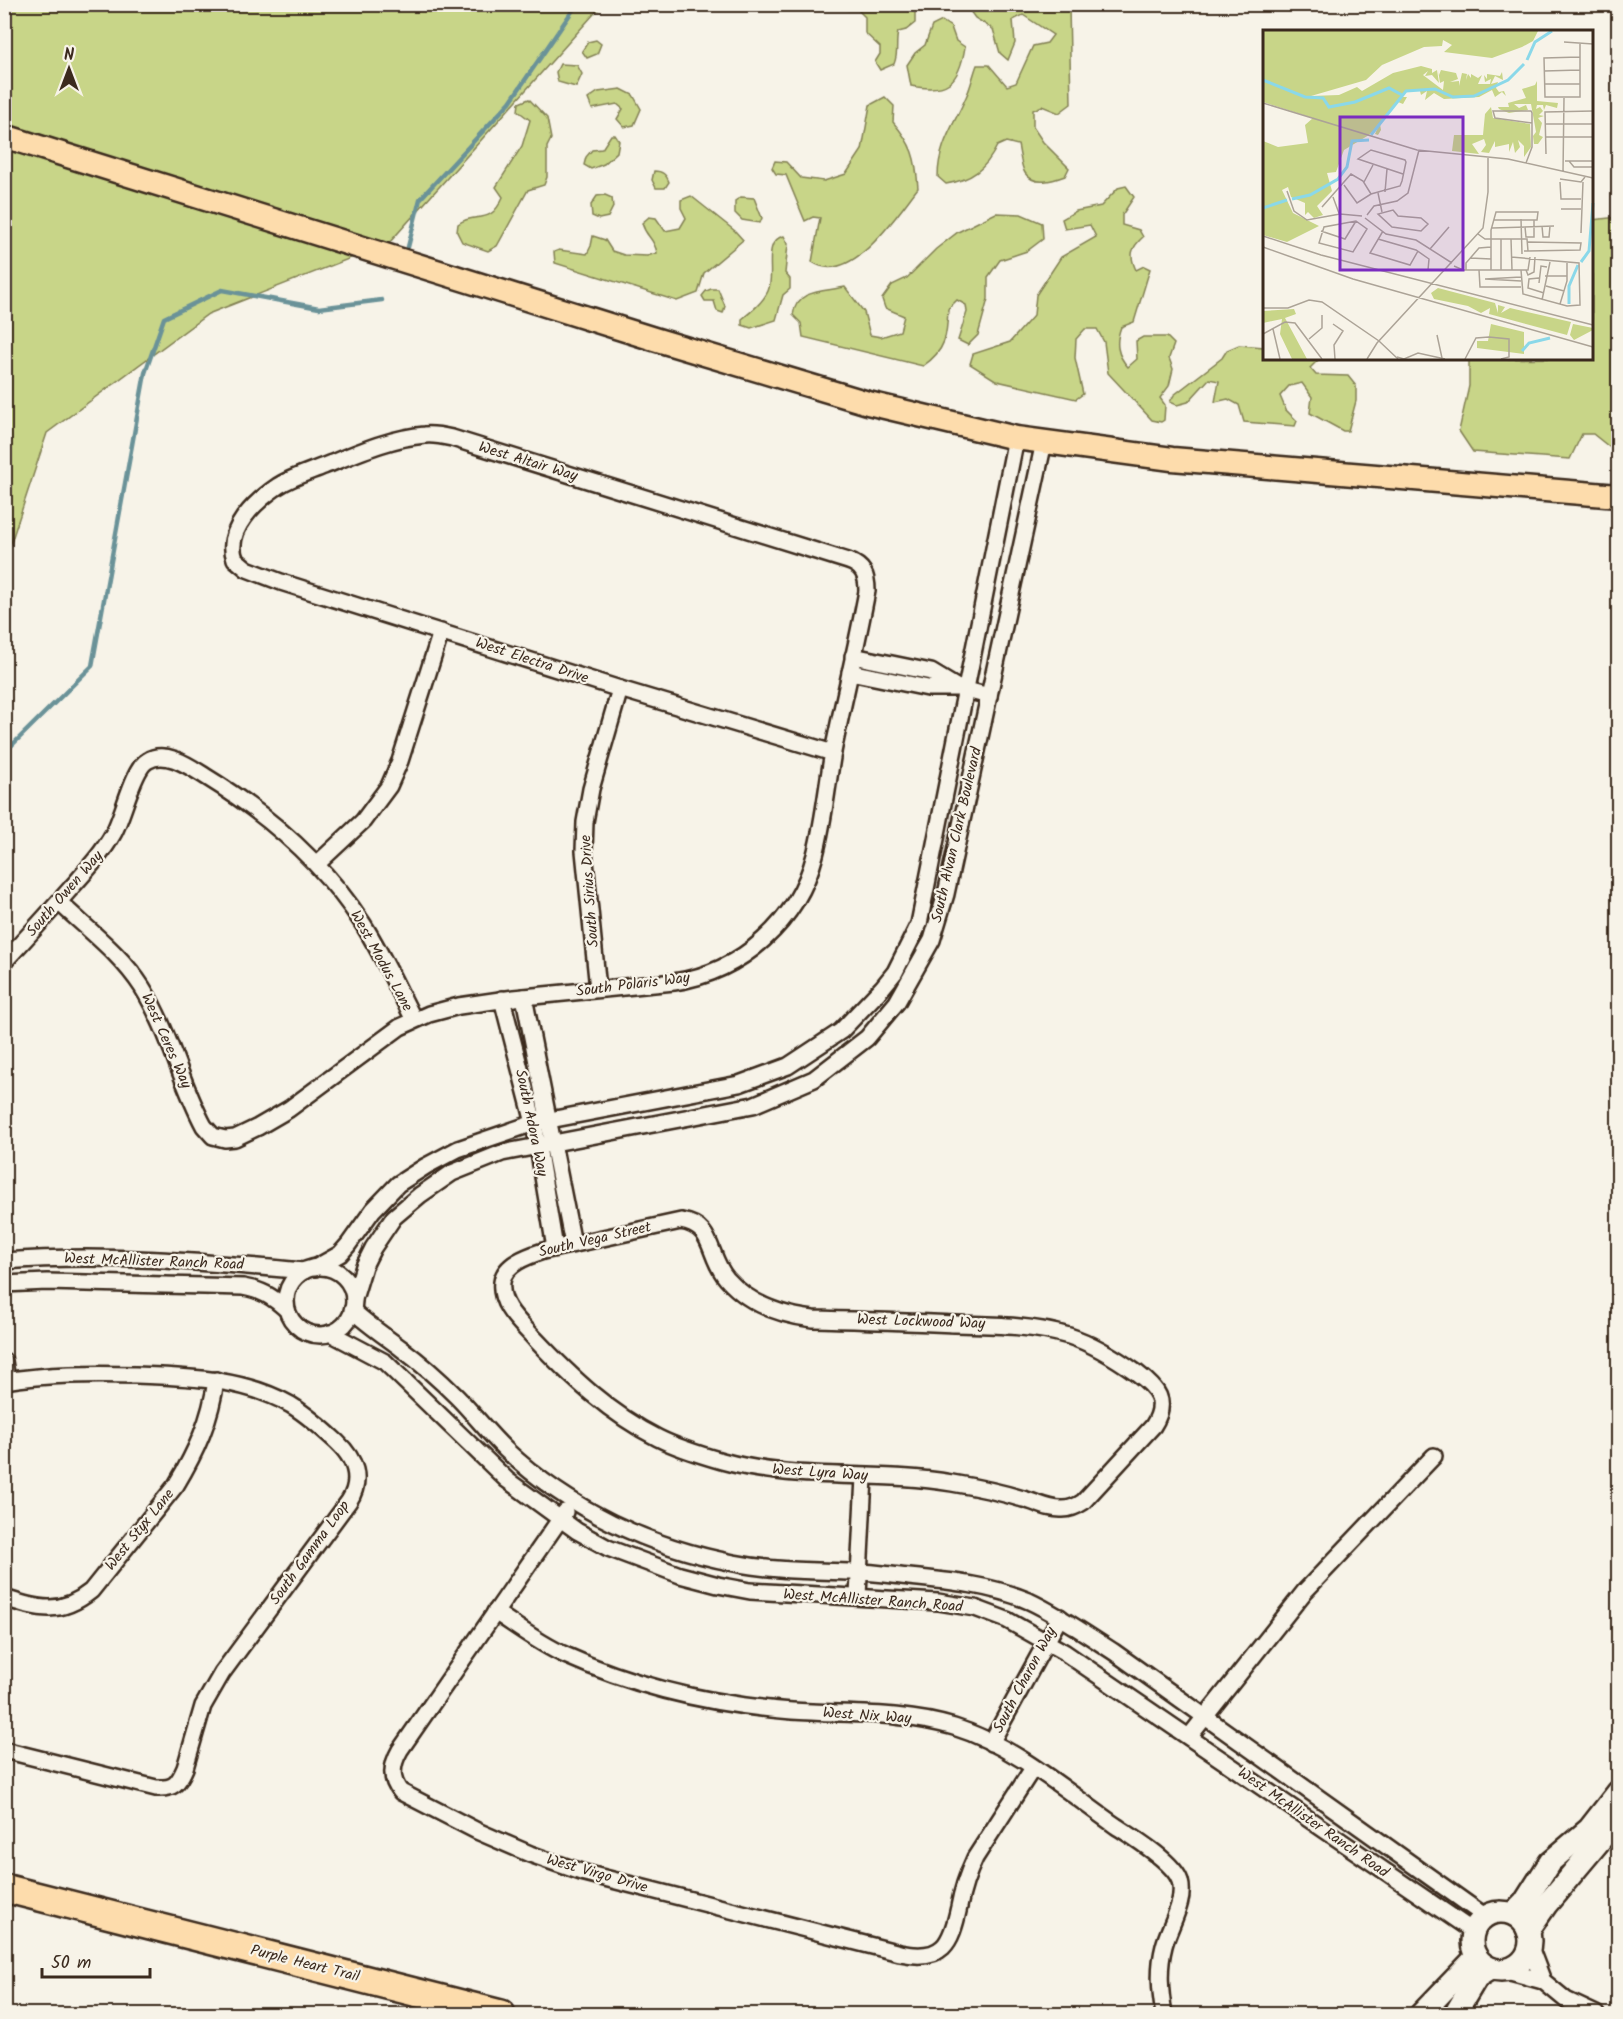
<svg xmlns="http://www.w3.org/2000/svg" width="1623" height="2019" viewBox="0 0 1623 2019" font-family="Kalam,sans-serif">
<rect width="100%" height="100%" fill="#f7f3e8"/>
<filter id="ink" filterUnits="userSpaceOnUse"><feTurbulence type="fractalNoise" baseFrequency=".0167" numOctaves="2"/><feDisplacementMap in="SourceGraphic" scale="12" xChannelSelector="R" yChannelSelector="G"/><feConvolveMatrix kernelMatrix="1 2 1 2 8 2 1 2 1" color-interpolation-filters="sRGB"/></filter>
<g filter="url(#ink)">
<!-- green -->
<g fill="#c8d588" stroke="#828053" stroke-width="1.5">
<path d="M1034,4l32,1 3,2 2,97 -12,9 -17,-7 -9,4v17l10,15 26,26 -4,8c-11,4 -31,11 -40,-3 -4,-6 -5,-20 -7,-28l-12,-3 -9,4c-11,23 -26,34 -51,38l-8,-7c0,-32 16,-52 28,-80 5,-10 7,-22 11,-32h12l18,21 9,-3 17,-37 14,-3 6,-8 -30,-20 -10,5 2,23 -7,17 -8,-7 -7,-24 -18,-11 -8,-11 1,-2z"/>
<path d="M5,5h597l-213,238 -181,71 -161,119 -42,128z"/>
<path d="M840,5h62l13,7v11l-9,7 -8,2c-3,12 1,20 -4,32l-14,6 -5,-8 5,-8v-7l-15,-14v-16l-7,-7h-10z"/>
<path d="M942,21l9,6 5,14 9,6c-6,37 -18,46 -54,39l-4,-21 8,-12 10,-8 7,-19z"/>
<path d="M596,40l5,4 -4,10 -10,4 -5,-7 6,-9z"/>
<path d="M560,64l17,1 5,9 -6,13 -18,-5 -2,-10z"/>
<path d="M621,89l12,6 8,14 -7,16 -10,2 -7,-8 6,-10 -6,-5 -25,5 -4,-10 10,-7z"/>
<path d="M885,97l9,9 -1,16c19,22 23,36 25,66 -20,25 -67,100 -106,74l8,-44 -7,-1 -8,4 -19,-46 -10,-1 -4,-6 3,-7 11,1 15,16 23,3 22,-7 16,-24 8,-45z"/>
<path d="M529,99l18,19 4,21 -4,8v30l-3,8 -16,5 -31,56 -9,5 -26,-9 -5,-10 1,-8c18,-13 32,3 45,-27l-7,-10 26,-41 8,-26 -12,-9 1,-8z"/>
<path d="M611,135h4l4,6 -2,11 -13,12 -13,5 -7,-4 2,-8 6,-7 10,-1z"/>
<path d="M654,171c8,0 12,3 15,11l-4,6h-9l-4,-8z"/>
<path d="M1126,186l8,11 -12,18v10l17,5 4,7c-12,11 -14,18 -7,33l8,-4 6,3 -16,53 -13,5c-6,16 -4,28 7,40l9,-8 -1,-18 7,-4h24l7,7 -5,14 4,11 -4,17 -9,12 5,7 -1,15 -3,2 -9,-2 -44,-47 -4,-31 -7,-13h-12l-9,10 -1,19 8,36 -7,5 -79,-18 -27,-17 3,-10 37,-12 24,-27 2,-20 25,-38 35,-20 -6,-12 -25,4 -3,-10 14,-8 25,-5 17,-18z"/>
<path d="M605,195l7,3 1,9 -5,10 -9,2 -7,-3 -1,-11 6,-9z"/>
<path d="M691,196l44,35 8,9 -39,33 -6,20 -21,8 -122,-38 -1,-11 5,-2 28,4 4,-8 2,-10 12,4 7,11 12,4 23,1 10,-3c-3,-16 -11,-15 -15,-30l7,-6 7,1 9,13 15,-3 6,-10 -5,-10v-8z"/>
<path d="M741,197l13,1 8,20 -2,5 -18,-3 -7,-7v-12z"/>
<path d="M996,213l25,1 21,9 1,16 -16,12 -27,9 -12,17v22l-10,36 -10,10 -10,-5 9,-28 -1,-7 -9,-5 -9,9c-1,27 -2,41 -25,57l-120,-29 -2,-14 -8,-8c4,-26 29,-23 52,-28l19,25 6,23 11,2 19,-6 4,-15 -19,-8 -3,-9 10,-14 15,-7 29,-29 22,-17z"/>
<path d="M1618,217v237l-25,-20h-11l-12,25 -97,-7 -14,-21 10,-45v-27l123,-1v-138z"/>
<path d="M784,236l4,8 -3,29 5,6v10l-7,6 -7,25 -25,8 -9,-3v-6c10,-8 21,-17 26,-28 8,-17 -7,-50 16,-55z"/>
<path d="M711,289h7l7,17 -2,7 -6,-2 -3,-10h-9l-3,-5 4,-5z"/>
<path d="M1239,345l25,2v11l55,1 -9,9 6,7 32,1 8,10v15l-8,30h-5l-33,-18 2,-16 -10,-14 -13,3 -9,10 6,14 11,11 -2,5 -51,-4 -5,-17 -11,-6 -13,3 4,-21 -10,-2 -21,23 -11,3 -7,-3 4,-7 48,-37 5,-8z"/>
</g>
<g fill="none" stroke-linecap="round" stroke-linejoin="round">
<!-- stream -->
<g stroke="#6a9298" stroke-width="4.5">
<path d="M408,247l12,-48 90,-97 67,-98"/>
<path d="M4,753l88,-87 53,-293 19,-55 58,-28 97,18 63,-8"/>
</g>
<!-- street casing -->
<g stroke="#3b2a1e" stroke-width="20">
<g id="street">
<path d="M853,656l78,16 25,15"/>
<path d="M850,672l78,16h31l30,8"/>
<path d="M317,864l46,-43 26,-35 11,-25 41,-129"/>
<path d="M59,902c28,27 62,52 83,85 27,43 38,94 62,139l9,10 12,3 10,-1 23,-11 31,-18 111,-82 29,-13 30,-8 55,-8 160,-16c68,-10 124,-61 141,-127 9,-34 12,-69 18,-103 11,-54 24,-107 34,-161 0,-16 -4,-25 -19,-30l-396,-123c-9,-2 -18,-4 -27,-3 -35,3 -68,18 -101,31 -15,6 -32,11 -46,20 -22,15 -54,44 -43,73l12,10 34,13 339,107 213,64"/>
<path d="M4,962c23,-25 45,-49 67,-74 15,-17 31,-34 42,-54 10,-17 20,-65 34,-73 18,-12 42,5 58,15 62,38 118,86 158,148 19,30 34,63 51,96"/>
<path d="M598,989l-14,-138 1,-29 6,-33 29,-100"/>
<path d="M524,997l49,247"/>
<path d="M502,999l32,124 21,125"/>
<path d="M681,1221c34,5 26,35 46,58 22,25 53,36 86,40 47,1 94,3 142,5 38,1 77,1 114,12 25,8 47,22 68,37 20,15 32,28 16,53l-70,76c-6,4 -12,7 -20,7 -14,1 -27,-7 -40,-10 -23,-7 -47,-12 -71,-16 -76,-13 -155,-1 -230,-22 -21,-6 -44,-13 -64,-23 -48,-24 -87,-61 -123,-99 -14,-16 -36,-33 -33,-57 2,-18 26,-26 41,-31z"/>
<path d="M4,1261c100,-8 201,1 300,10"/>
<circle cx="320" cy="1301" r="34"/>
<path d="M315,1268l25,-14 8,-9 25,-35 25,-26 28,-18 32,-17 76,-26 205,-39 49,-18 53,-35 41,-43 13,-16 24,-48 97,-486"/>
<path d="M4,1284l43,-2 196,5c18,3 29,9 43,22"/>
<path d="M354,1299l10,-33 9,-18 21,-31 26,-22 32,-22 50,-20 251,-48 61,-26 53,-41 30,-36 35,-62 14,-46 98,-452"/>
<path d="M352,1310c16,15 33,26 50,39 19,14 38,31 55,48 17,17 31,36 49,53 63,59 143,97 228,113 40,8 81,8 121,9 18,0 36,3 54,5 41,4 82,8 120,24 30,14 57,33 85,51l372,265"/>
<path d="M330,1333l55,29 122,118 70,51 31,17 72,27 38,10 32,6 188,11 37,6 32,12 57,32 410,280"/>
<path d="M4,1361l3,19"/>
<path d="M4,1381c44,-7 88,-7 132,-6 53,2 107,3 155,30 16,10 32,24 46,37 18,17 26,37 12,59l-127,172 -19,33 -18,62c-7,16 -11,21 -29,20l-152,-38"/>
<path d="M565,1512l-165,238c-8,14 -11,29 1,42l76,39 53,23 51,18 319,81c43,9 51,-9 59,-46 3,-17 9,-34 16,-49l58,-90"/>
<path d="M858,1596l6,-119"/>
<path d="M4,1598c35,11 56,18 87,-7l85,-106c20,-33 35,-66 40,-105"/>
<path d="M495,1612c23,15 45,32 70,43 71,32 150,50 227,56 55,4 109,0 162,16 59,18 112,64 162,99 17,11 58,36 64,55 6,21 -11,45 -16,65 -6,23 -4,45 0,68"/>
<path d="M1189,1737l116,-146 129,-135"/>
<path d="M991,1743l69,-126"/>
<path d="M1530,1947l13,34 23,19 30,14"/>
<path d="M1503,1970l40,11"/>
</g>
</g>
<!-- secondary casing -->
<g stroke="#3b2a1e" stroke-width="26">
<g id="secondary">
<circle cx="1501" cy="1941" r="29"/>
<path d="M1513,1914l11,-11 26,-41 39,-33 29,-37"/>
<path d="M1528,1931l18,-26 72,-86"/>
<path d="M1421,2014l55,-57"/>
<path d="M1455,2014l22,-37 13,-8"/>
</g>
</g>
<!-- primary casing -->
<g stroke="#3b2a1e" stroke-width="27">
<path id="primary" d="M4,136l650,203 214,64 148,35 156,21 446,37"/>
</g>
<!-- highway casing -->
<g stroke="#3b2a1e" stroke-width="32">
<path id="highway" d="M4,1888l497,126"/>
</g>
<!-- street -->
<use href="#street" stroke="#f7f3e8" stroke-width="15"/>
<!-- secondary -->
<use href="#secondary" stroke="#f7f3e8" stroke-width="21"/>
<!-- primary -->
<use href="#primary" stroke="#fddcac" stroke-width="22"/>
<!-- highway -->
<use href="#highway" stroke="#fddcac" stroke-width="27"/>
</g>
</g>
<g text-anchor="middle" dominant-baseline="central" stroke-width="4.5" stroke-linejoin="round" paint-order="stroke">
<!-- street labels -->
<g font-size="15" fill="#3b2a1e" stroke="#f7f3e8">
<text transform="translate(528 462) rotate(17)">West Altair Way</text>
<text transform="translate(532 661) rotate(18)">West Electra Drive</text>
<text transform="translate(957 835) rotate(-77)">South Alvan Clark Boulevard</text>
<text transform="translate(590 891) rotate(-94)">South Sirius Drive</text>
<text transform="translate(65 894) rotate(-49)">South Owen Way</text>
<text transform="translate(381 961) rotate(61)">West Modus Lane</text>
<text transform="translate(633 985) rotate(-7)">South Polaris Way</text>
<text transform="translate(166 1041) rotate(66)">West Ceres Way</text>
<text transform="translate(531 1123) rotate(78)">South Adora Way</text>
<text transform="translate(595 1240) rotate(-13)">South Vega Street</text>
<text transform="translate(154 1262) rotate(2)">West McAllister Ranch Road</text>
<text transform="translate(921 1322) rotate(2)">West Lockwood Way</text>
<text transform="translate(820 1473) rotate(4)">West Lyra Way</text>
<text transform="translate(140 1530) rotate(-51)">West Styx Lane</text>
<text transform="translate(310 1553) rotate(-54)">South Gamma Loop</text>
<text transform="translate(873 1601) rotate(4)">West McAllister Ranch Road</text>
<text transform="translate(1025 1680) rotate(-62)">South Charon Way</text>
<text transform="translate(867 1716) rotate(4)">West Nix Way</text>
<text transform="translate(1313 1823) rotate(35)">West McAllister Ranch Road</text>
<text transform="translate(597 1874) rotate(16)">West Virgo Drive</text>
<text transform="translate(305 1964) rotate(14)">Purple Heart Trail</text>
</g>
</g>
<!-- overview -->
<g transform="translate(1263 30)">
<rect width="330" height="330" fill="#f7f3e8"/>
<path d="M0,1h275l-5,10 -11,6 -30,11 -48,-6 8,-7 -9,-5 -1,6 -18,1 -42,18 -16,15 -55,16 28,-1 18,-8 5,4 31,-18 28,-7 11,3v4l5,-3 2,13 -7,-8 -7,1 3,-5 -5,4 20,15 1,-9 -4,2 -2,-13 1,5 2,-5 15,3 2,6 -8,3 9,-1v5l3,-13 5,1 -1,6 2,-6 3,4v-4l7,4 4,-3 -4,9h12l1,-5 -6,3 -1,-7 3,4v-5l13,2 2,-4 1,8 -8,-4 -4,8 7,-2 -2,6 3,4 5,-1 2,5 -4,-4 -7,5 -3,-7 -13,7 -35,2 -10,-6 -9,7 2,-9 -6,4 -1,-4h-14l-4,6h5l-4,7 -5,-2 -18,22 1,6 -3,5 -3,-1 4,-9 -10,10 -25,15 -8,22 -9,1 5,18 -15,15 6,9 -9,3 -6,-6 -3,3v-12l-14,-6 -3,-10 -6,3 11,23 26,13 -32,16 -24,-7v-94l15,6 30,-4 -3,-18 8,-7 -50,-16zM274,51v20l21,2 -1,5 -11,-3 -2,5 -1,-5h-6l-1,4 4,-2 3,4 -4,4 5,1 -6,2 4,5 -3,12 4,2 -5,7h-4l-1,-8 3,-4 -5,-28h-17l5,4 7,-3 2,5 -19,3 -10,-4 -1,-2h11l-1,-4 18,-5 -4,-9 13,-4zM228,77l2,11 37,6 1,23 -7,10v-11l-6,-6 2,7 -5,6 -2,-11 -4,10v-8l-14,3v-6l-6,12 -8,-1 5,-7 -2,-6 -12,5 7,10 -27,-3 2,-16h29l2,-21zM175,258l57,15 3,10v-8l7,2 -4,6 9,-5 61,14 -4,13 -78,-21 1,-6 -9,5 -13,-7 -34,-7 -3,-6zM31,279l2,5 -11,4 22,41h-15l-12,-25 2,-15 -19,4v-12zM228,294l33,8v22l-47,-6v-7h11zM310,294l20,4v2l-19,10 -4,-5z" fill="#c8d588"/>
<path fill="none" stroke="#8ad8e9" stroke-width="3" d="M264,30l8,-18 17,-11M0,50l42,17 18,1 6,9 26,-5 34,-14 13,7M108,105l35,-44 29,-2 18,8 21,-1 34,-16 16,-16M29,169l18,-4 28,-16 9,-12 5,-26 17,-1M0,178l24,-8M318,232l8,-11 4,-48M306,274v-18l9,-21M259,321l7,-8 21,-5"/>
<path fill="none" stroke="#aca397" stroke-width="1.5" d="M301,12l29,2M317,14v53h-35l-1,-39 36,-1M281,41l36,-1M281,54h36M0,73l154,47 91,9 85,19M282,94h48M282,107h48M283,124l-1,-42 48,-1M302,131h28M306,131l5,6h19M263,133l6,-16v-34l-1,-2h-38l2,7 37,5M300,142l1,-74M297,149l21,3 4,-5M101,152l9,-17M297,152l1,17h20M81,155l13,18 14,-9 29,-8 2,-5 4,-19 -1,-2 -34,-10 -13,9 45,15M24,161l7,20 13,9 33,-6 22,2M122,162l2,-23M225,162v-35M115,163l4,19M70,167l7,19M59,177l29,-33 12,7 8,13M298,179h20M130,180l5,6 23,2 7,6 -7,7 -29,-4 -14,-13zM104,185l7,-9 23,-5 11,-8 11,-43M102,188l21,16 30,6 36,23M258,189l1,35M93,191l11,8 -14,23 -34,-9 5,-16zM279,196l1,11h6l1,-11M262,197l1,10h8v-17M229,198l62,-2M58,201l24,8 11,-18M120,201l-13,22 40,12 8,-14M318,203l2,-51M215,204l7,5h42l1,12h-4M0,206l58,19 272,70M115,209l38,11 13,9 -1,11M238,209v31M248,209l1,31M265,212l53,1 -1,7 -52,1M0,217l90,32 240,68M167,219l19,-22M248,227l68,6 1,42 -13,1 -44,-12 -2,-24M207,228l21,1M191,236l9,4h65l2,-13M203,240v-7l13,-15 12,-1M216,240l1,17h41M228,240v-40l5,-18h42l-1,8h-43M263,240l2,5 6,-3 1,-15M282,246h22M258,247l-36,2 36,2M276,248l-10,1 -1,9 16,5M276,253l2,-17 6,1M283,256l18,5M279,270l8,-38M297,274l7,-23v-19M0,278h25l21,-8 13,2 57,39 19,18M70,294l10,7 -9,14 1,14M10,299l7,30M0,304l22,-12 10,1 27,36M174,305l5,23M46,309l13,-11v-13M134,327l7,2 14,-6 27,6M104,329l10,-16 106,-115 5,-36M202,329l11,-21 13,-1 20,2v18l-8,2"/>
<path fill="#7b2cbf" fill-opacity="0.15" stroke="#7b2cbf" stroke-width="3" d="M77,87h123v153h-123z"/>
<rect width="330" height="330" fill="none" stroke="#3b2a1e" stroke-width="3"/>
</g>
<!-- margin -->
<rect width="1623" height="2019" fill="none" stroke="#f7f3e8" stroke-width="24"/>
<rect x="12" y="12" width="1599" height="1995" fill="none" stroke="#3b2a1e" stroke-width="2" filter="url(#ink)"/>
<!-- north arrow -->
<g transform="translate(69 69)" stroke="#f7f3e8" stroke-width="4.5" paint-order="stroke">
<path d="M0-4.5L10 22L0 15L-10 22Z" fill="#3b2a1e"/>
<text y="-9" font-size="16" font-weight="bold" text-anchor="middle" fill="#3b2a1e">N</text>
</g>
<!-- scale -->
<path d="M42 1968v9h108v-9" fill="none" stroke="#3b2a1e" stroke-width="3"/>
<text x="51" y="1968" font-size="18" fill="#3b2a1e" stroke="#f7f3e8" stroke-width="4.5" paint-order="stroke">50 m</text>
</svg>
